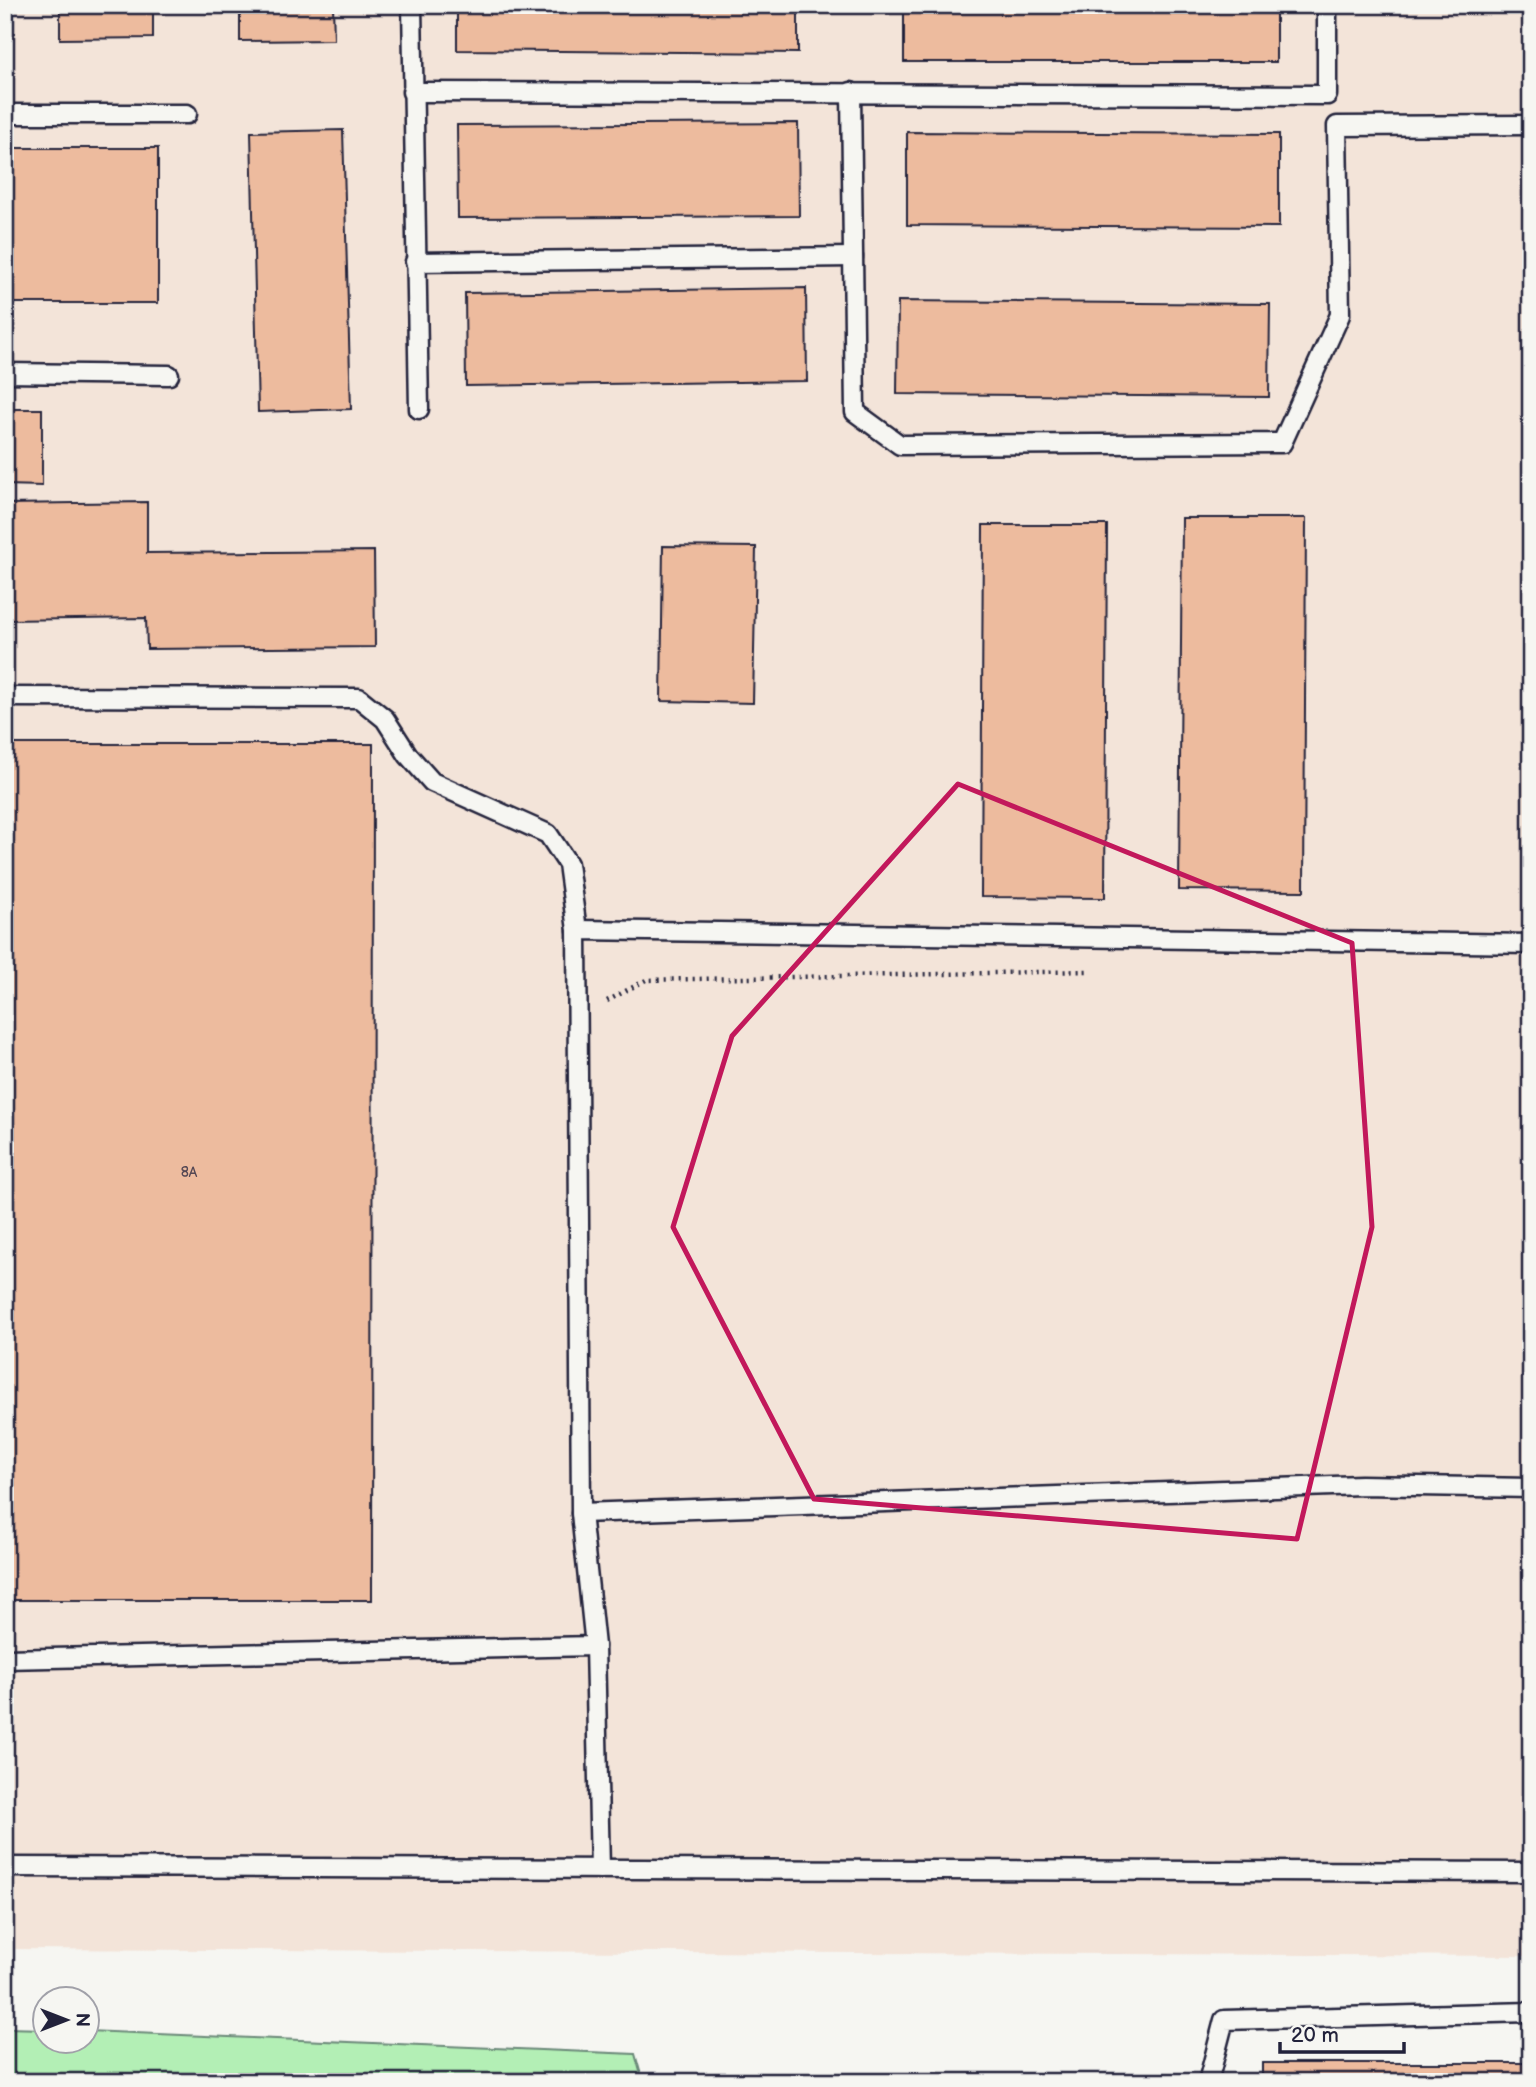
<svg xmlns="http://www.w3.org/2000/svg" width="1536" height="2087" viewBox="0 0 1536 2087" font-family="'Balsamiq Sans',sans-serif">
<rect width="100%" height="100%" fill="#f6f6f2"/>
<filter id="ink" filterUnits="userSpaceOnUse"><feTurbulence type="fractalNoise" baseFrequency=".0143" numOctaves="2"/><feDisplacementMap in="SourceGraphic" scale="14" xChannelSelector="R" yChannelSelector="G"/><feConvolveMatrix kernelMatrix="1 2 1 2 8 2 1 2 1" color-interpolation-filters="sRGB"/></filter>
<g filter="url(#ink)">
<!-- built -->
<path fill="#f3e4d9" d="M5,5h1526v1951l-1526,-7z"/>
<!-- green -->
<path fill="#b3efb5" stroke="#6a8878" stroke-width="2" d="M5,2028l40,1 1,13h42v-11l547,23 8,28h-638z"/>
<!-- building -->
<g fill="#edbb9e" stroke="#22223b" stroke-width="2">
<path d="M60,5h93v33l-93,1z"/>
<path d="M240,5h93l1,35 -94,1z"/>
<path d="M457,5h341v48l-341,-3z"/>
<rect x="904" y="5" width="372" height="57"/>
<path d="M798,123l1,93 -341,2 -1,-93z"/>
<path d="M343,130l8,279 -93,3 -7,-280z"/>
<path d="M907,132l372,2v93l-372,-2z"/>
<rect x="5" y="148" width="153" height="155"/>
<path d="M806,288l1,93 -341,5 -1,-93z"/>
<path d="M898,301l372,3 -1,93 -372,-3z"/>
<path d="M5,409h37v77l-37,-1z"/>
<path d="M147,502v51l227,-2 1,96 -228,2 -1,-31 -141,2v-116z"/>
<path d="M1182,518h124l-2,373 -125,-1z"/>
<path d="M983,525h124l-2,373 -124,-1z"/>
<path d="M663,546l93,1 -3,156 -92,-2z"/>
<path d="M5,744h368l-1,856h-367z"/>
<rect x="1262" y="2063" width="269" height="19"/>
</g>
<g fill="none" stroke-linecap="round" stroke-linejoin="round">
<!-- service casing -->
<g stroke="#22223b" stroke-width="23">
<g id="service">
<path d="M412,5l7,404"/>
<path d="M412,92l915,3v-90"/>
<path d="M851,92l4,320 45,33 382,-2 58,-128 -3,-189 194,-1"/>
<path d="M5,114h182"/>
<path d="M415,262l438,-5"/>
<path d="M5,373l164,2"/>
<path d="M5,697l354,1 26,21 23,36 24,27 116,52 20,30 9,66"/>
<path d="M581,1513l780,-28 170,3"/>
<path d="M5,1659l590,-13"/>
<path d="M5,1867l1526,5"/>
<path d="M600,1869l-5,-223 -14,-133 -4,-583 954,14"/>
<path d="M1208,2082l16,-62 307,-8"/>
</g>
</g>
<!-- path -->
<path stroke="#22223b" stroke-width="4.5" stroke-dasharray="2 5" stroke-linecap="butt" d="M607,1001l39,-21 444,-9"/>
<!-- service -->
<use href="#service" stroke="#f6f6f2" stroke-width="18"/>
</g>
</g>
<!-- marked area -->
<path fill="none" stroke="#c2185b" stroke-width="5" stroke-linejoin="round" d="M958,784l394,159 20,284 -75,312 -483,-40 -141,-272 59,-191z"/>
<g text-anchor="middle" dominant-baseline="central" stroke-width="5" stroke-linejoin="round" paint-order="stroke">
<!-- number labels -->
<g font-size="14" fill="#554854">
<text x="189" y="1172">8А</text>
</g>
</g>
<!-- margin -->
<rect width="1536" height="2087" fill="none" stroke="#f6f6f2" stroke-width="28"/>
<rect x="14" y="14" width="1508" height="2059" fill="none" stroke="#22223b" stroke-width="2.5" filter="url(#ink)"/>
<!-- north arrow -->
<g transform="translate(66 2020) rotate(90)"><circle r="33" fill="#f6f6f2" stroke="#a1a1a9" stroke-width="2"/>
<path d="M0-5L12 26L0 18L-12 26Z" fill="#22223b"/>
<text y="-10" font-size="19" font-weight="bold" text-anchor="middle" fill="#22223b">N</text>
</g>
<!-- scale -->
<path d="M1280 2042v10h124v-10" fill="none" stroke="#22223b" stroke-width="3.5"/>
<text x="1291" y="2042" font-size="21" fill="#22223b" stroke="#f6f6f2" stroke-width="5" paint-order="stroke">20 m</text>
</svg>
